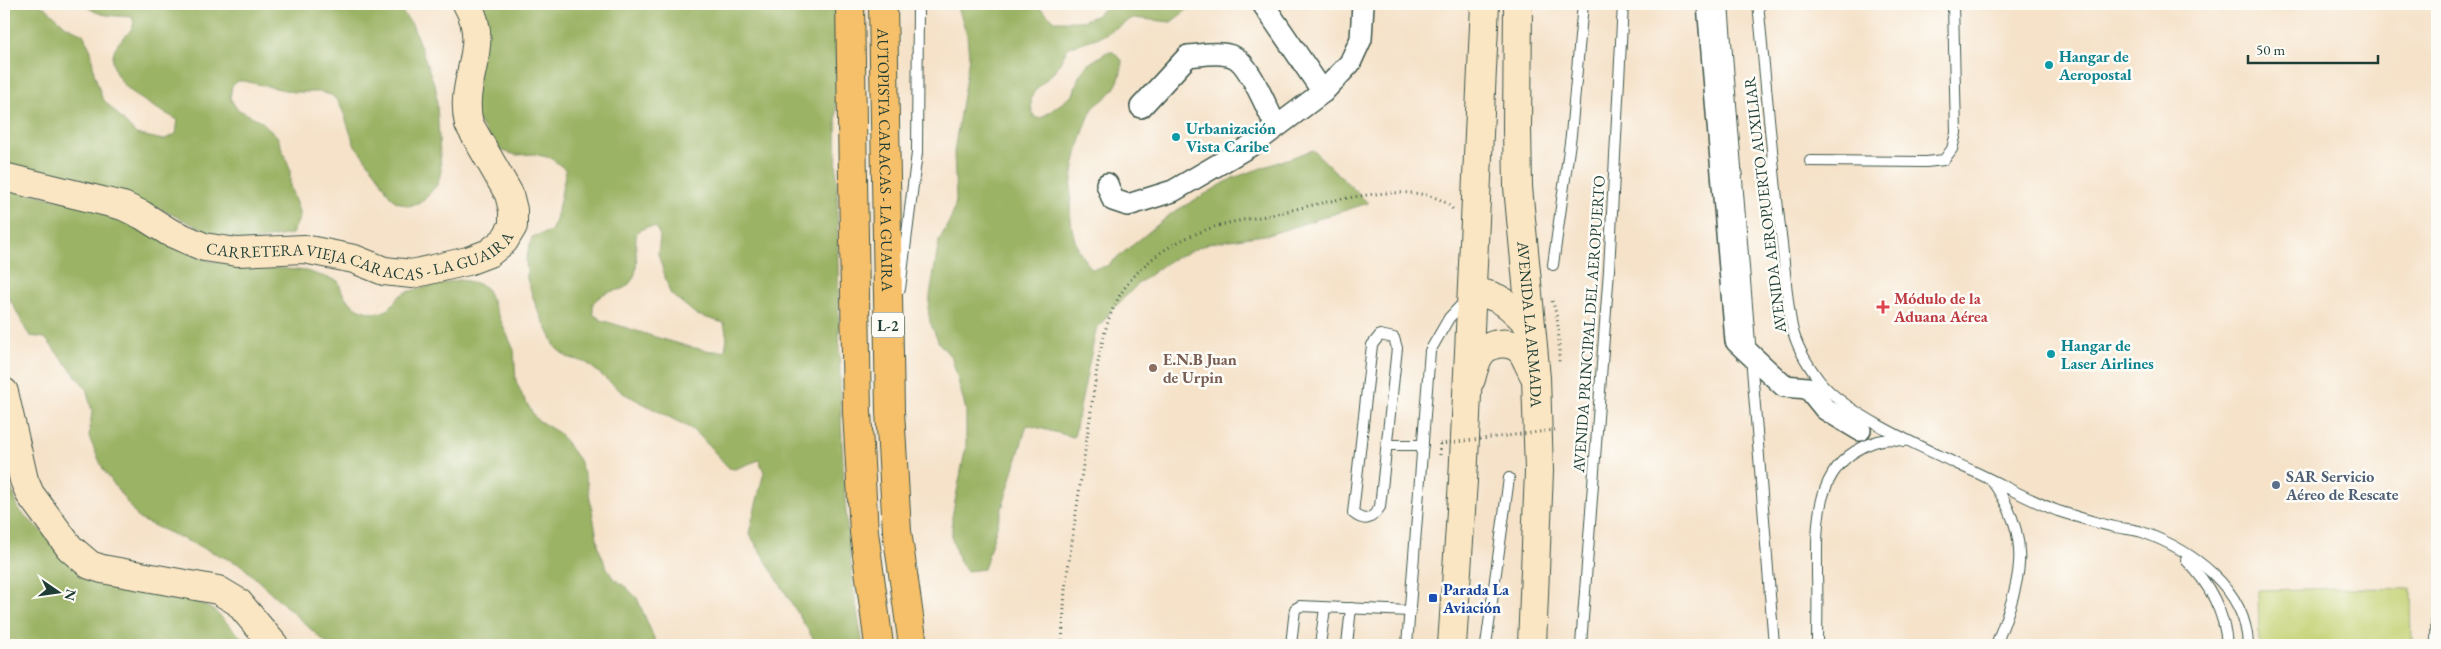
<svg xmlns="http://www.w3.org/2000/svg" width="2441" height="649" viewBox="0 0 2441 649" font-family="'EB Garamond',serif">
<rect width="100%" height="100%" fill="#fdfcf7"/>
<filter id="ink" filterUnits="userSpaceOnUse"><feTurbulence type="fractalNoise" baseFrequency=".02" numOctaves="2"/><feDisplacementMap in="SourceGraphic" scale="10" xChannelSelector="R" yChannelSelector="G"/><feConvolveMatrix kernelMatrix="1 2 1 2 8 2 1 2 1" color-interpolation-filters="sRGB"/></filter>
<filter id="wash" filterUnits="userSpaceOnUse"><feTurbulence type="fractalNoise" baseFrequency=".0096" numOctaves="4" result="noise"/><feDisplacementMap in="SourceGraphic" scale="20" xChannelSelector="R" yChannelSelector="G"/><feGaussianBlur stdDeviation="1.12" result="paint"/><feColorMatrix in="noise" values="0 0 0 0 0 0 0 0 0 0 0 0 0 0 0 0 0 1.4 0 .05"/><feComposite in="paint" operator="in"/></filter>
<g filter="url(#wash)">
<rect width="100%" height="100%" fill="#f5e2c9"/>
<!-- green -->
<path fill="#c4d173" stroke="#728754" d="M2354,588l57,1 1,56h-153l-1,-55z"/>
<!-- forest -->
<g fill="#9bb365" stroke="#5d784c" fill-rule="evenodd">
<path d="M4,4h33l9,4 20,18 17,8 8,17 3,22 8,25 34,36 27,6 13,-6 2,-14c-23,-13 -74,-35 -64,-69 4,-12 17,-16 20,-28l-2,-6c-18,-2 -33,1 -48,-13h311l17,20 24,65 5,83 -4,13 -14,16 -14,5 -14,-5 -5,-5 -13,-22 -23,-30 -10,-30 -6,-13 -7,-6 -10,-3h-27l-50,-11h-6l-6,5 -2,12 7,11 24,12 16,15 13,33v17l9,26v7l-7,15 -51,9 -23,-6 -59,-29 -53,-18 -102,-27z"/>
<path d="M476,4h359c1,107 2,214 4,321 2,107 4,215 24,320h-46l-68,-112 15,-61 -5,-12 -24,9 -6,-1 -29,-32 -10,-8 -67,-35 -36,-30 -20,-6 -11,-9 -20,-42 -9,-27 -1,-20 6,-22 19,-6 5,-11 10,-50 -15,-12 -17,-4 -18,1 -19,-6 -28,-42zM647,227h9l4,9 -2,18 12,39 27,22 27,8 3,15 -2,12c-15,8 -100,-24 -122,-29l-10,-7v-11c4,-4 10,-10 16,-11 6,-2 10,-1 15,-4 21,-14 8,-37 13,-56z"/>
<path d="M957,4h71l12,4 15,13h27l13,-5 15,-12h85l-24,18 -38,-4 -31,18 -33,11c-5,6 -7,14 -12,21 -13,18 -35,22 -22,50h6l32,-23 6,-19 8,-11 20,-13h6l9,8c0,17 -5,29 -19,40 -4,3 -8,5 -11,10 -19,41 -38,125 1,159l14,-3 65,-53 61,-35 80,-28 55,53 -97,31 -62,9 -40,18 -30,22 -28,28 -15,19 -22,107 -47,-12 -43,144 -17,2 -8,-10 -7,-22v-22l14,-71v-36l-14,-52 -13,-15 -9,-21 -2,-14 11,-67 13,-25 4,-15 -2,-49 15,-95 -2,-22z"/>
<path d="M4,188l100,21 105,52 97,10 32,10c2,4 3,10 6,14 8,13 29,23 43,15 7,-5 9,-13 17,-17 3,-2 52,-13 56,-13 9,1 19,3 26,8l28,62 2,31 6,14 14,24 23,14 20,27 8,22 12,67 6,15 7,13 15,11 10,10 20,47h-329l-87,-80 -102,-46 -36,-50 -14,-32 3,-26 -6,-23 -41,-50 -15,-2c-10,-13 -14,-32 -26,-43z"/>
<path d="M4,469l15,41 23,22 128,61 28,9 17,9 34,34h-245z"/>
</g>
</g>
<g filter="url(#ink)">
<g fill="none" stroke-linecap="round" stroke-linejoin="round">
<!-- lane casing -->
<g stroke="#3f564a" stroke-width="12">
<g id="lane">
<path d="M1723,4l51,641"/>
<path d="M1758,4c8,77 14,155 23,232 4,30 5,61 11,91 4,19 15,37 27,53 26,35 115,73 156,92 28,13 54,28 83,39 19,6 38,12 57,16 9,2 19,2 27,5 50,18 104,56 106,113"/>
<path d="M1810,161l116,1 18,-2 8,-11 4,-16 -3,-129"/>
<path d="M1553,265l18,-130 12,-131"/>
<path d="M900,289l17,-136 1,-149"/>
<path d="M1380,335l14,3 3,10 -17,159c-8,12 -15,16 -27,6l19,-168z"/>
<path d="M1388,445h35"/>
<path d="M1992,481c43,60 28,101 4,164"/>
<path d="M2186,560c23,23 39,53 41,85"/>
<path d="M1291,645l4,-36 5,-3 110,5"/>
<path d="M1320,645l5,-37"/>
<path d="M1347,645l4,-37"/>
<path d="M1407,645l23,-294 19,-33 18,-19"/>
<path d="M1486,645l23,-167"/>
<path d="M1581,645l28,-375 14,-266"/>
<path d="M1817,645c0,-23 1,-46 0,-69 0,-48 -4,-105 46,-129 14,-7 26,-10 41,-6"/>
<path d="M2436,645l1,-57"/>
</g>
</g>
<!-- street casing -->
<g stroke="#3f564a" stroke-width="24">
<g id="street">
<path d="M1263,4l60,88"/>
<path d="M1708,4l28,337 48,45 24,2 17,21 35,21"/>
<path d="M1141,107l47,-51c14,-1 32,-5 46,1 16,7 33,53 42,69"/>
<path d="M1107,184l6,16 15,5 45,-14 82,-48 68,-51 27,-29 11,-24 2,-35"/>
</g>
</g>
<!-- secondary casing -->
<g stroke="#3f564a" stroke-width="30">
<g id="secondary">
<path id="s1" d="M1518,4l-1,123 1,60 18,191 3,93 -7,174"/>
<path id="s2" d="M4,177l119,29 19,9 27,17 35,15 33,5 67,-3 50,10 30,12 28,3 56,-13 21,-8 15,-12 9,-15v-16l-4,-16 -40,-70c-11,-44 23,-77 -2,-120"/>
<path d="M1472,293c26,-1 41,15 58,33"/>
<path d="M1471,379c2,-8 5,-19 10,-26 11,-12 32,-13 42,0 4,7 7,15 11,22"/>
<path d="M4,392l20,88 6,14 40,54 20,17 12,4 116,21 20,12 36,43"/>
<path d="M1452,645l11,-164 22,-477"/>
</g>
</g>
<!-- highway casing -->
<g stroke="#3f564a" stroke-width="30">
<g id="highway">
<path d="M850,4l7,408 7,120 15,113"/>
<path id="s3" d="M883,4l7,407 7,120 16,114"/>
</g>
</g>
<!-- path -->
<g stroke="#3f564a" stroke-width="3" stroke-dasharray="1 4" stroke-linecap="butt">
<path d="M1552,301c8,19 7,43 7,63"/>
<path d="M1440,444v12"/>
<path d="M1062,645l3,-56 33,-227c8,-40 16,-69 47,-97 17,-16 41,-28 63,-36 19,-7 42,-10 63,-14 39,-9 156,-43 183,-4"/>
</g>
<!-- lane -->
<use href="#lane" stroke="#fff" stroke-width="10"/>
<!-- street -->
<use href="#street" stroke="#fff" stroke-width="21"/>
<!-- secondary -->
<use href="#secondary" stroke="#fbe6c4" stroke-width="28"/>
<!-- highway -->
<use href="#highway" stroke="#f6c06b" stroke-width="28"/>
<!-- path-bridge -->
<path stroke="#3f564a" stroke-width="3" stroke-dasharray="1 4" stroke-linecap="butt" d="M1440,444l115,-14"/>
</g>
</g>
<!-- markers -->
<g fill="#0f9aa8" stroke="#fdfcf7" stroke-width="2">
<circle cx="2049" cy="65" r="5"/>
<circle cx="1176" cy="137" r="5"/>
<circle cx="2051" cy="354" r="5"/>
</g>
<path fill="#e0444e" stroke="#fdfcf7" stroke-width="2" d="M1880.5 299.5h5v5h5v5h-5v5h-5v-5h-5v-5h5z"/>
<circle fill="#8d6e63" stroke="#fdfcf7" stroke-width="2" cx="1153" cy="368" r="5"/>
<circle fill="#5c6f8a" stroke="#fdfcf7" stroke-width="2" cx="2276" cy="485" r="5"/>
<rect fill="#1a4fb4" stroke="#fdfcf7" stroke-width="2" x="1428" y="593" width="10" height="10" rx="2.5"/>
<g text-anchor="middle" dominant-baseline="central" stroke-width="5" stroke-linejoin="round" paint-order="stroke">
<!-- shield labels -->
<rect fill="#fdfcf7" stroke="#62766e" stroke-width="1" x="872" y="312.5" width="32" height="25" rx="4"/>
<g font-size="15" font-weight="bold" fill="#1f3d34">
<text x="888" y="325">L-2</text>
</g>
<!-- culture labels -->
<g font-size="16" font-weight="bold" fill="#0d838f" stroke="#fdfcf7" text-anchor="start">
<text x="2059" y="56">Hangar de<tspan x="2059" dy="18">Aeropostal</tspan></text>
<text x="1186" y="128">Urbanización<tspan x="1186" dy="18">Vista Caribe</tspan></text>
<text x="2061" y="345">Hangar de<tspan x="2061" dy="18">Laser Airlines</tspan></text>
</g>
<!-- street labels -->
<g font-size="16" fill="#1f3d34" stroke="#fdfcf7">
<text stroke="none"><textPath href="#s3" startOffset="156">AUTOPISTA CARACAS - LA GUAIRA</textPath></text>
<text transform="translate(1765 205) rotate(-97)">AVENIDA AEROPUERTO AUXILIAR</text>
<text stroke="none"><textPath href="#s2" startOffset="375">CARRETERA VIEJA CARACAS - LA GUAIRA</textPath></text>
<text transform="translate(1589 324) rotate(-86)">AVENIDA PRINCIPAL DEL AEROPUERTO</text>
<text stroke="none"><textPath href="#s1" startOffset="321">AVENIDA LA ARMADA</textPath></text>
</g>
<!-- health labels -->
<g font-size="16" font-weight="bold" fill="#be3a42" stroke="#fdfcf7" text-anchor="start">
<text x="1894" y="298">Módulo de la<tspan x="1894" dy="18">Aduana Aérea</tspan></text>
</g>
<!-- education labels -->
<g font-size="16" font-weight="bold" fill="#785e54" stroke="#fdfcf7" text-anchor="start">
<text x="1163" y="359">E.N.B Juan<tspan x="1163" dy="18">de Urpin</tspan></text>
</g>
<!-- service labels -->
<g font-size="16" font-weight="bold" fill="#4e5e75" stroke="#fdfcf7" text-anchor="start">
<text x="2286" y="476">SAR Servicio<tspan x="2286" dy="18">Aéreo de Rescate</tspan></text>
</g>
<!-- transit labels -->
<g font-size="16" font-weight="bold" fill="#164399" stroke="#fdfcf7" text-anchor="start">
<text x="1443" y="589">Parada La<tspan x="1443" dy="18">Aviación</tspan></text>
</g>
</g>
<!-- margin -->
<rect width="2441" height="649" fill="none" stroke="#fdfcf7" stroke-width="20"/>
<!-- north arrow -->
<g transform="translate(58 592) rotate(103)" stroke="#fdfcf7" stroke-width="4" paint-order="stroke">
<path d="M0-4L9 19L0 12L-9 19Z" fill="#1f3d34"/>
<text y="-8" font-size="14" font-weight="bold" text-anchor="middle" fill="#1f3d34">N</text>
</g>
<!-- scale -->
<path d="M2248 55v8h130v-8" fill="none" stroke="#1f3d34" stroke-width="2.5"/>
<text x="2256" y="55" font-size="15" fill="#1f3d34" stroke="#fdfcf7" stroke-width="4" paint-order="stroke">50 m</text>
</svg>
